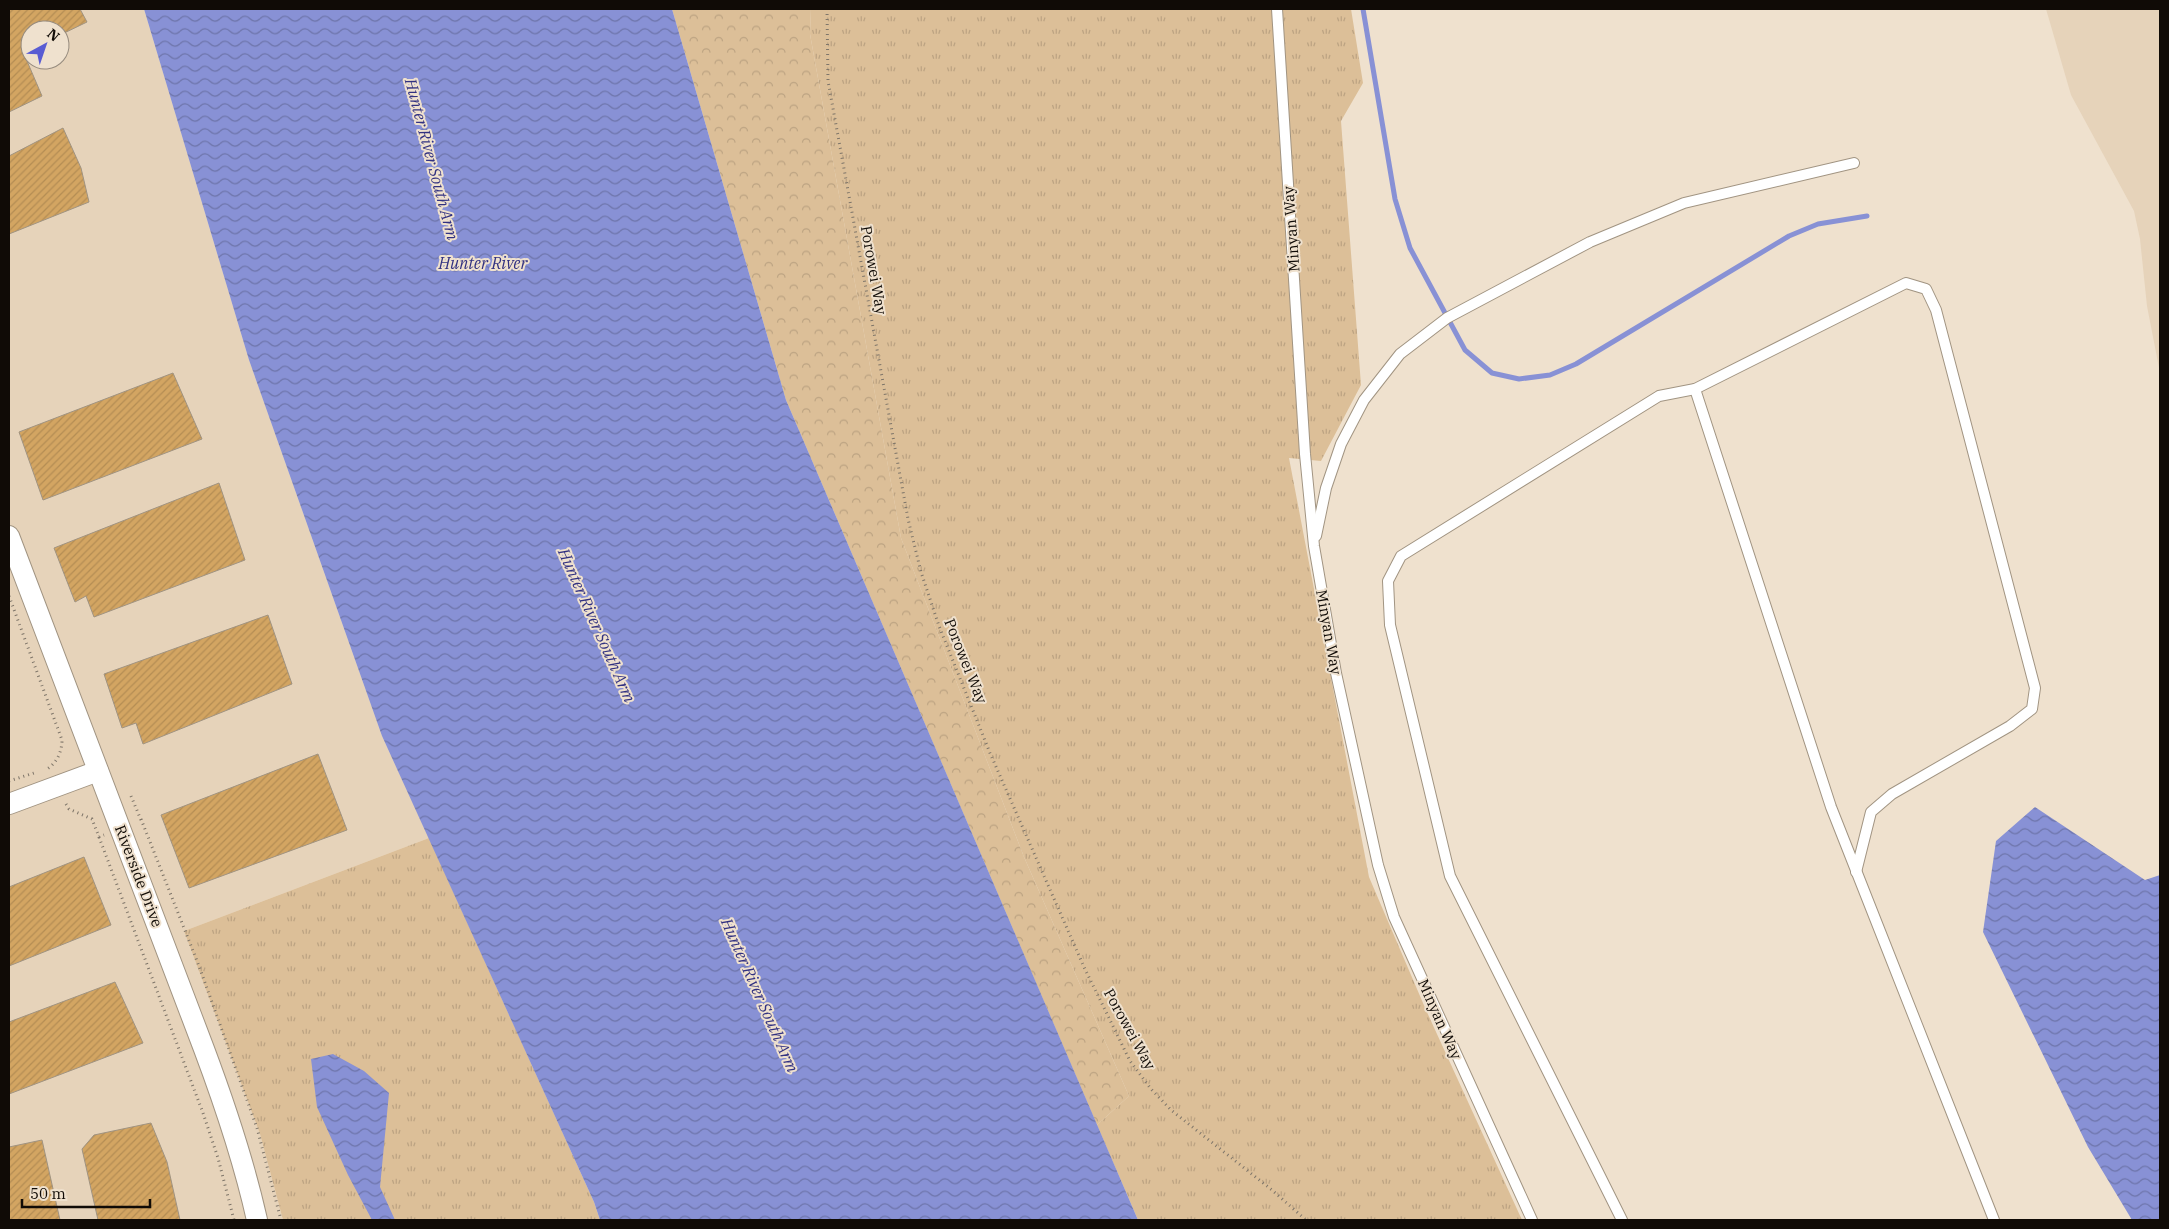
<svg xmlns="http://www.w3.org/2000/svg" width="2169" height="1229" viewBox="0 0 2169 1229" font-family="'IBM Plex Serif',serif">
<defs>
<pattern id="grass-tufts" width="24" height="20" patternUnits="userSpaceOnUse" patternTransform="scale(1.25)"><rect width="24" height="20" fill="#dcbf98"/><path d="M3 7l-1-3M5 7V3M7 7l1-3M15 17l-1-3M17 17v-4M19 17l1-3" fill="none" stroke="#bca382"/></pattern>
<pattern id="forest-crowns" width="20" height="18" patternUnits="userSpaceOnUse" patternTransform="scale(1.25)"><rect width="20" height="18" fill="#dcbf98"/><path d="M2 6a3 3 0 1 1 6 0M12 15a3 3 0 1 1 6 0" fill="none" stroke="#bca382"/></pattern>
<pattern id="water-waves" width="16" height="10" patternUnits="userSpaceOnUse" patternTransform="scale(1.25)"><rect width="16" height="10" fill="#8891d5"/><path d="M0 5q4-4 8 0t8 0" fill="none" stroke="#6e75ab"/></pattern>
<pattern id="building-hatch" width="6" height="6" patternUnits="userSpaceOnUse" patternTransform="scale(1.25)"><rect width="6" height="6" fill="#d3a562"/><path d="M-1 1l2-2M0 6l6-6M5 7l2-2" fill="none" stroke="#b48d54"/></pattern>
</defs>
<rect width="100%" height="100%" fill="#efe1ce"/>
<!-- built -->
<g fill="#e6d3ba" fill-rule="evenodd">
<path d="M9,9h135l105,351 133,376 47,102 -245,93 76,203 23,86h-274zM30,30h30v30h-30z"/>
<path d="M2046,9h114v364l-13,-67 -7,-67 -6,-28 -63,-116z"/>
</g>
<!-- grass -->
<g fill="url(#grass-tufts)">
<path d="M811,9h540l12,74 -22,38 20,264 -40,76 -32,-3 80,419 57,133 96,210h-384l-41,-95 32,-29 -105,-239 -123,-319 -91,-504z"/>
<path d="M429,838l165,364 6,18h-317l-23,-86 -76,-203z"/>
</g>
<!-- forest -->
<path fill="url(#forest-crowns)" d="M672,9h139l-1,25 91,504 123,319 105,239 -32,29 -311,-725z"/>
<!-- water -->
<g fill="url(#water-waves)">
<path d="M144,9h528l114,391 352,820h-538l-6,-18 -212,-466 -133,-376z"/>
<path d="M2035,807l110,73 15,-5v345h-28l-44,-73 -105,-215 13,-91z"/>
<path d="M333,1054l31,17 25,22 -9,94 15,33h-23l-24,-45 -31,-68 -6,-48z"/>
</g>
<g fill="none" stroke-linecap="round" stroke-linejoin="round">
<!-- stream -->
<path stroke="#8891d5" stroke-width="5" d="M1363,9l32,190 15,49 55,102 27,23 27,6 31,-4 26,-11 213,-128 29,-12 49,-8"/>
</g>
<!-- building -->
<g fill="url(#building-hatch)" stroke="#a09381">
<path d="M9,9h71l7,13 -27,13v-5h-30v21l-6,3 18,42 -33,16z"/>
<path d="M63,128l18,40 8,34 -80,32v-78z"/>
<path d="M173,373l29,66 -159,61 -24,-68z"/>
<path d="M219,483l26,77 -151,57 -8,-21 -11,6 -21,-54z"/>
<path d="M268,615l24,69 -149,60 -7,-21 -14,5 -18,-54z"/>
<path d="M318,754l29,76 -158,58 -28,-73z"/>
<path d="M84,857l27,68 -102,41v-79z"/>
<path d="M115,982l28,61 -134,51v-72z"/>
<path d="M151,1123l16,39 13,58h-82l-16,-71 12,-14z"/>
<path d="M42,1140l18,80h-51v-73z"/>
</g>
<g fill="none" stroke-linecap="round" stroke-linejoin="round">
<!-- lane casing -->
<g stroke="#a19482" stroke-width="12">
<g id="lane">
<path d="M1277,9l28,445 9,92 22,127 42,192 16,52 138,303"/>
<path d="M1695,389l136,418 163,413"/>
<path d="M1316,536l10,-48 15,-44 23,-44 36,-46 47,-36 143,-76 94,-39 170,-40"/>
<path d="M1622,1220l-172,-344 -60,-251 -2,-44 13,-25 258,-160 36,-7 211,-106 20,6 10,21 99,378 -3,21 -22,17 -118,68 -21,18 -15,60"/>
</g>
</g>
<!-- street casing -->
<g stroke="#a19482" stroke-width="22">
<g id="street">
<path d="M9,536l195,513c21,56 40,113 53,171"/>
<path d="M9,804l89,-33"/>
</g>
</g>
<!-- path -->
<g stroke="#7e7569" stroke-width="3" stroke-dasharray="1 4" stroke-linecap="butt">
<path d="M827,9l1,72 80,438 13,53 18,54 51,127 94,214 46,94 21,28 20,21 101,80 34,30"/>
<path d="M9,596l53,144c0,11 -5,23 -15,29"/>
<path d="M9,781l25,-8"/>
<path d="M131,796l10,24"/>
<path d="M66,804l3,5 23,10 7,18 5,-2"/>
<path d="M141,819l58,147 58,162 24,92"/>
<path d="M99,837l104,276 15,45 16,62"/>
</g>
<!-- lane -->
<use href="#lane" stroke="#fff" stroke-width="10"/>
<!-- street -->
<use href="#street" stroke="#fff" stroke-width="20"/>
</g>
<g text-anchor="middle" dominant-baseline="central" stroke-width="4" stroke-linejoin="round" paint-order="stroke">
<!-- street labels -->
<g font-size="15" fill="#100b06" stroke="#efe1ce">
<text transform="translate(1291 229) rotate(-94)">Minyan Way</text>
<text transform="translate(874 270) rotate(80)">Porowei Way</text>
<text transform="translate(1329 632) rotate(80)">Minyan Way</text>
<text transform="translate(966 661) rotate(68)">Porowei Way</text>
<text transform="translate(139 876) rotate(69)">Riverside Drive</text>
<text transform="translate(1440 1019) rotate(66)">Minyan Way</text>
<text transform="translate(1130 1029) rotate(61)">Porowei Way</text>
</g>
<!-- water labels -->
<g font-size="16" font-style="italic" fill="#313181" stroke="#efe1ce">
<text transform="translate(432 159) rotate(75)">Hunter River South Arm</text>
<text x="483" y="263">Hunter River</text>
<text transform="translate(597 625) rotate(66)">Hunter River South Arm</text>
<text transform="translate(760 995) rotate(66)">Hunter River South Arm</text>
</g>
</g>
<!-- border -->
<rect width="2169" height="1229" fill="none" stroke="#100b06" stroke-width="20"/>
<!-- north arrow -->
<g transform="translate(45 45) rotate(40)"><circle r="24" fill="#efe1ce" stroke="#968b7e"/>
<path d="M0-4L9 19L0 12L-9 19Z" fill="#595cd3"/>
<text y="-8" font-size="14" font-weight="bold" text-anchor="middle" fill="#100b06">N</text>
</g>
<!-- scale -->
<path d="M22 1199v8h128v-8" fill="none" stroke="#100b06" stroke-width="2.5"/>
<text x="30" y="1199" font-size="15" fill="#100b06" stroke="#efe1ce" stroke-width="4" paint-order="stroke">50 m</text>
</svg>
